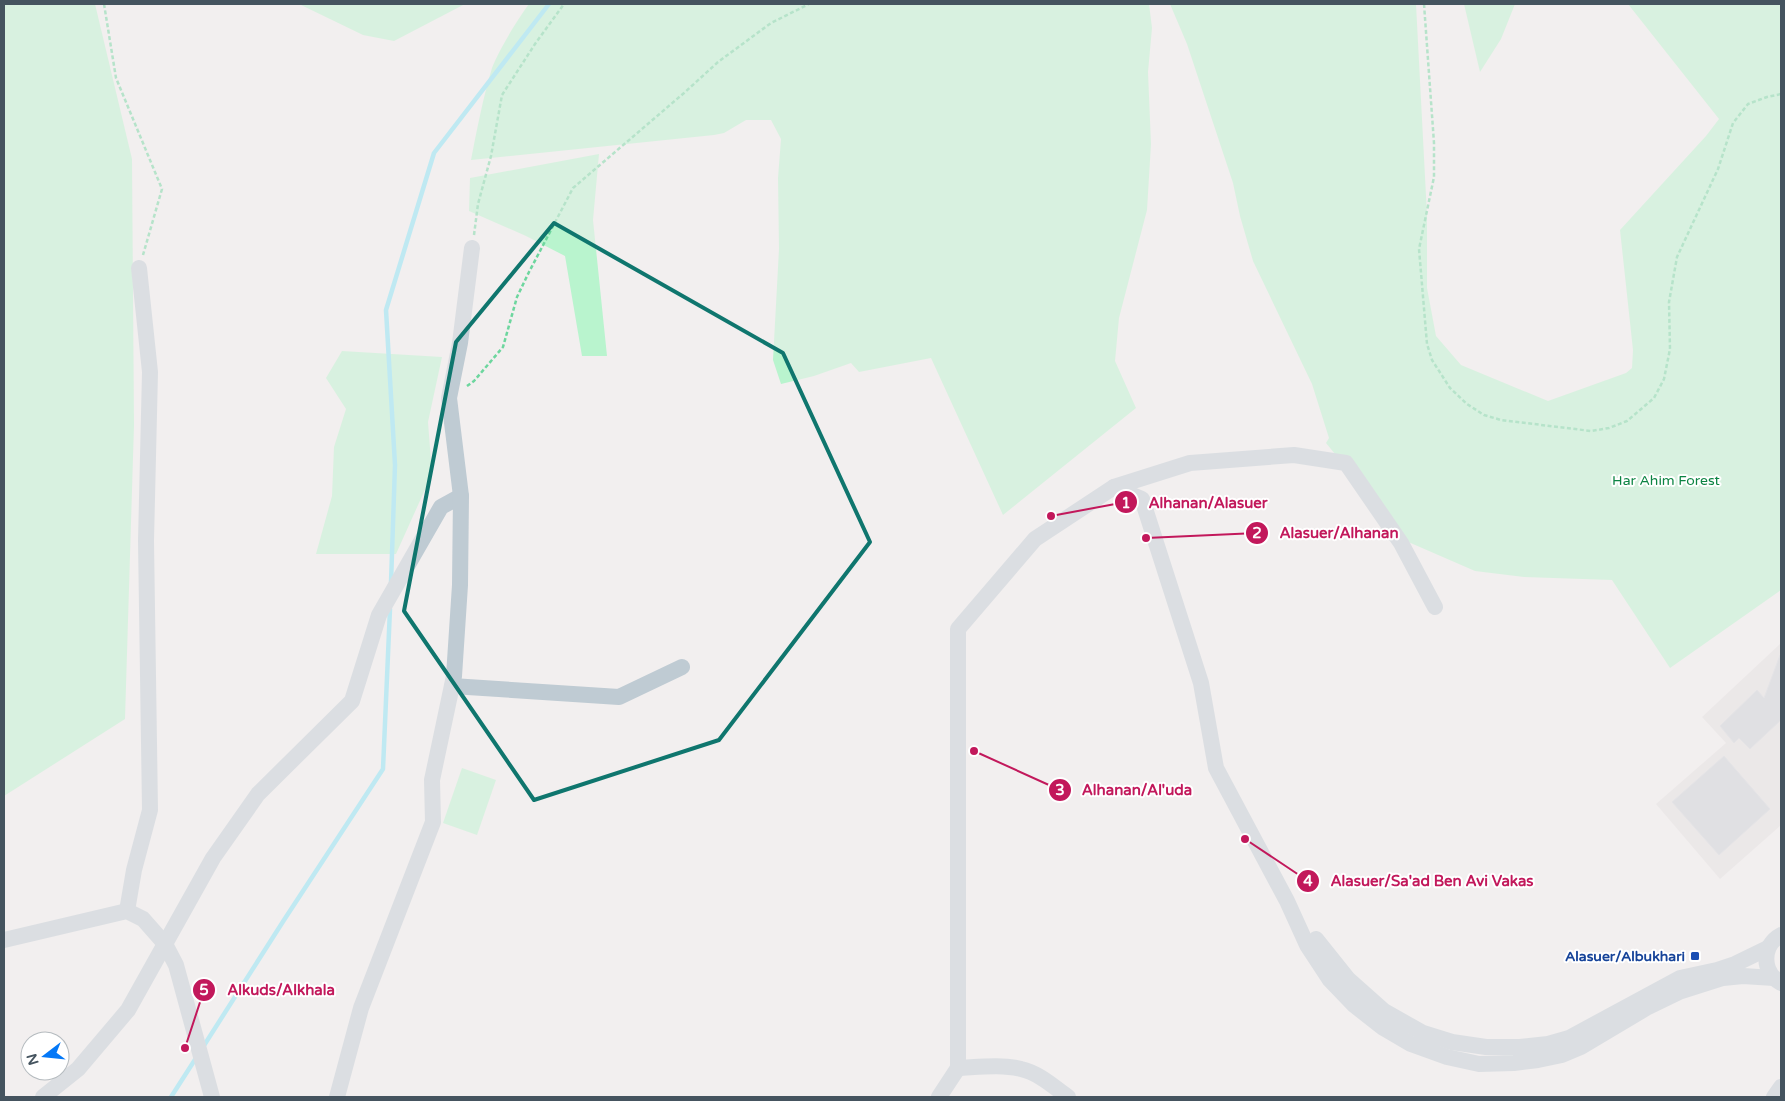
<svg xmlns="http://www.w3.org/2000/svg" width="1785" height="1101" viewBox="0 0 1785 1101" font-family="'Varela Round',sans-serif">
<rect width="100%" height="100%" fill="#f2efef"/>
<!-- education -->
<path fill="#e3e0e1" d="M1781,643v182l-61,54 -64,-75 70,-61 -24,-26z"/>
<!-- green -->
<g fill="#b9f4ce">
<path d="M4,4h91l37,155 2,266 -9,294 -121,77z"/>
<path d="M299,4h166l-71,37 -31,-6z"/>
<path d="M529,4h620l3,24 -4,44 3,72 -4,66 -28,108 -4,43 21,47 -133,107 -72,-157 -72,14 -8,-9 -37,13 -33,8 -8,-24 6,-111 -1,-71 3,-39 -10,-19h-25l-22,13 -10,2 -243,25c6,-31 12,-62 21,-92 7,-18 25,-48 37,-64z"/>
<path d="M1170,4h246l11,211v73l9,48 25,29 87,36 78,-28 6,-5 1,-18 -13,-120 86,-94 13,-17 -91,-115h153v586l-111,78 -58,-88 -88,-3 -49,-6 -69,-30 -80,-98 3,-5 -17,-54 -59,-123 -13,-45 -7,-33 -46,-139z"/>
<path d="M1464,4h51l-14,35 -21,33z"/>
<path d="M599,154l-6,66 14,136h-25l-17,-100 -39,-20 -57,-25 1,-33z"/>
<path d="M342,351l100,6 -14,65 4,52 -36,80h-80l16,-58 2,-49 12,-38 -20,-31z"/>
<path d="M462,768l34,12 -19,55 -34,-12z"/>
</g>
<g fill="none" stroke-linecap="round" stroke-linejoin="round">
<!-- stream -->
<g stroke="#81e3f6" stroke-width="4.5">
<path d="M391,583l4,-118 -9,-155 48,-157 115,-149"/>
<path d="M203,1047l81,-127 99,-151 7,-160"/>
<path d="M171,1097l25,-39"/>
</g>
</g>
<!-- building -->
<g fill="#cbcfd5" stroke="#d3d6dc">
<path d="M1780,655h1v65l-31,29 -11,-11 -5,5 -14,-17 37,-36 7,8z"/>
<path d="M1724,756l46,53 -51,46 -47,-53z"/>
</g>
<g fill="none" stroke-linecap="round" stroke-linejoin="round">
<!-- path -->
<g stroke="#6dd69e" stroke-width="2.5" stroke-dasharray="4 2.5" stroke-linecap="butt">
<path d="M104,4l12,74 46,111 -19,66"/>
<path d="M1424,4l10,139v34l-15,72 8,95 5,16 18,28 17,16 17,11 17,5 90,11 18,-3 18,-7 27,-23 10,-19 6,-30 -1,-47 8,-45 41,-88 15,-46 15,-19 19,-7 14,-3"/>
<path d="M474,235l4,-31 13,-48 11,-61 33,-51 29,-40"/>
<path d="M467,386l7,-5 29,-34 14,-50 12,-25 44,-84 111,-95 34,-31 53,-39 38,-19"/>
</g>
<!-- minor -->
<g stroke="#bfcbd3" stroke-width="16">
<path d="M1114,487l76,-24 104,-8 52,8 55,80 34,64"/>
<path d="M452,686l167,11 63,-30"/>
<path d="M127,911l7,-41 16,-60 -4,-269 4,-169 -11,-104"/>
<path d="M1316,939l32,40 36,32 39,22 29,9 34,5h34l28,-3 21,-6 111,-60 37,-8 18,-6 33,-16"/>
<path d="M4,940l123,-29 16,8 22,25 11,21 36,132"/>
<path d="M1781,983c-20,-11 -19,-38 0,-48"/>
<path d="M958,1068c21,-1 44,-4 63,1 18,4 33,18 47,28"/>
<path d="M43,1097l35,-28 50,-59 85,-152 45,-64 94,-93 27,-86 62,-108 20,-11"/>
<path d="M337,1097l24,-89 72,-186 -1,-42 22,-104 6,-91 1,-89 -12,-98 11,-55 12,-95"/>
<path d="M939,1097l19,-29v-439l77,-90 79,-52 28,12 59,184 15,85 71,133 20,44 23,35 24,25 28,22 29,17 36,13 32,7 35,-1 24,-3 24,-5 19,-8 67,-40 31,-15 44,-14 20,-2 31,2"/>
<path d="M1774,1097l7,-10"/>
</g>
</g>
<!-- marked area -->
<path d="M0 0H1785V1101H0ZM554,223l229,130 87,189 -151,198 -185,60 -130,-189 52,-269z" fill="#f2efef" fill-opacity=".55" fill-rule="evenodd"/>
<path fill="none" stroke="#0f766e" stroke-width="4" stroke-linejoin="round" d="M554,223l229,130 87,189 -151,198 -185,60 -130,-189 52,-269z"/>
<!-- markers -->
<rect fill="#1a4fb4" stroke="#fff" stroke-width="2" x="1690" y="951" width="10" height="10" rx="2.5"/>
<g text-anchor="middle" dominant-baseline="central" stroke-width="4" stroke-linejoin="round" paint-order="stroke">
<!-- park labels -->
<g font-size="14" fill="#0c8443" stroke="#fff">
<text x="1666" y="480">Har Ahim Forest</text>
</g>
<!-- transit labels -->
<g font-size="14" font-weight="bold" fill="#164399" stroke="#fff" text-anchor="end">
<text x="1685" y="956">Alasuer/Albukhari</text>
</g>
</g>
<!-- callouts -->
<path fill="none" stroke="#c2185b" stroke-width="2" d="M1051 516L1126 502M1146 538L1257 533M974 751L1060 790M1245 839L1308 881M185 1048L204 990"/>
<g fill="#c2185b" stroke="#fff" stroke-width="2">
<circle cx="1051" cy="516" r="5"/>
<circle cx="1146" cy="538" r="5"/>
<circle cx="974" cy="751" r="5"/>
<circle cx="1245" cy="839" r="5"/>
<circle cx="185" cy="1048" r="5"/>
<circle cx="1126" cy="502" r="12"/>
<circle cx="1257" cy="533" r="12"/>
<circle cx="1060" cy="790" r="12"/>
<circle cx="1308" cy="881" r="12"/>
<circle cx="204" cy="990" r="12"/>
</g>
<g font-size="15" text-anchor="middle" font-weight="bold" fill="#fff">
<text x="1126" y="508">1</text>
<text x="1257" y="538">2</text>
<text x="1060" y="795">3</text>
<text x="1308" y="886">4</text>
<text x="204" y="995">5</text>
</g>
<g font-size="15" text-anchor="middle" font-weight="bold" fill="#c2185b" stroke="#fff" stroke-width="4" stroke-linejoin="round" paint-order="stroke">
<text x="1208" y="508">Alhanan/Alasuer</text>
<text x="1339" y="538">Alasuer/Alhanan</text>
<text x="1137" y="795">Alhanan/Al'uda</text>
<text x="1432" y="886">Alasuer/Sa'ad Ben Avi Vakas</text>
<text x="281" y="995">Alkuds/Alkhala</text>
</g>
<!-- border -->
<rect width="1785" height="1101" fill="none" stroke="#45545f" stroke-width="10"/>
<!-- north arrow -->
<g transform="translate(45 1056) rotate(254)"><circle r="24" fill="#ffffff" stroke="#b5bbbf"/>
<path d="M0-4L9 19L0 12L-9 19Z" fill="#0478f7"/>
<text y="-8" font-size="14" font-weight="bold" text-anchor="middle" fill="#45545f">N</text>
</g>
</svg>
